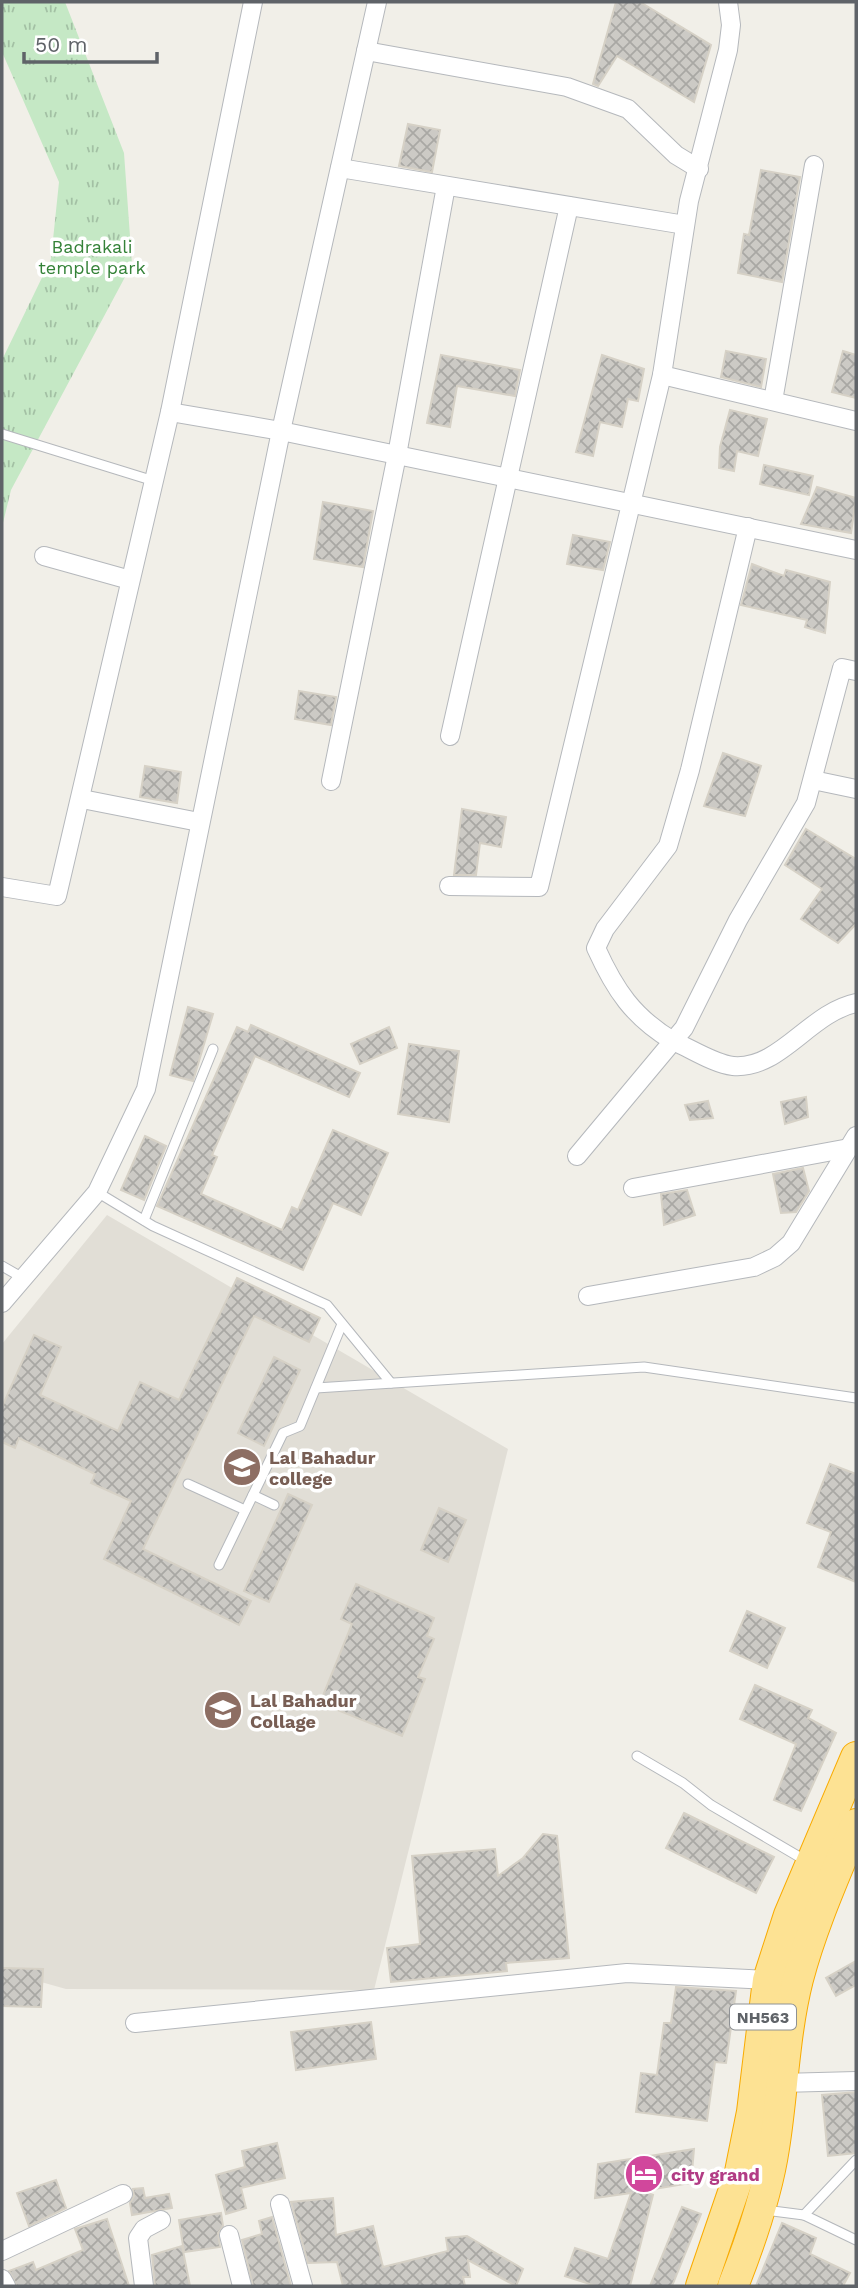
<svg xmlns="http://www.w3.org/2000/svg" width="858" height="2288" viewBox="0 0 858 2288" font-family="'Work Sans',sans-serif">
<defs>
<pattern id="grass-tufts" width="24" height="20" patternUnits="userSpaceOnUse" patternTransform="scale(1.75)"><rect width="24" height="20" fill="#c5e8c5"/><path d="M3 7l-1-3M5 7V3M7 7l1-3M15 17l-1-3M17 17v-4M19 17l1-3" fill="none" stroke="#a3c0a4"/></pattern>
<pattern id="building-cross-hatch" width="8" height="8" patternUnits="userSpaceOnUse" patternTransform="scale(1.75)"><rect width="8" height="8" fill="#cccac5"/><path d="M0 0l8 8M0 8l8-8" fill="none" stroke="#a9a8a4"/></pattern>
</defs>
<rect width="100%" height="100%" fill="#f1efe8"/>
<!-- education -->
<path fill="#e1ded6" d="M107,1215l401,234 -134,541 -308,-1 -64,-18v-627z"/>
<!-- grass -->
<path fill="url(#grass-tufts)" d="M2,2h63l59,151 8,111 -121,226 -9,37v-167l49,-101 8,-77 -57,-130z"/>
<!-- building -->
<g fill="url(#building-cross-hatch)" stroke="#d6d1c6" stroke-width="2">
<path d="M616,2h24l71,43 -17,57 -77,-46 -19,30 -5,-2z"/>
<path d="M408,124l32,6 -8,42 -33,-6z"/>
<path d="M761,170l39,7 -18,105 -44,-9 6,-39 5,1z"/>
<path d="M726,351l40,8 -5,28 -40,-10z"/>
<path d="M843,351l13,4v43l-24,-6z"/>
<path d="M441,355l79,15 -5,26 -58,-10 -7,41 -23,-4z"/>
<path d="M602,355l42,14 -6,32 -10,-2 -6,28 -22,-5 -7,34 -17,-4z"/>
<path d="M730,410l37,9 -9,37 -21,-5 -3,20 -15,-3 1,-21z"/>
<path d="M764,465l49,11 -4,19 -49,-11z"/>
<path d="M817,487l39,11 -5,35 -50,-9z"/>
<path d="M323,502l50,9 -10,56 -49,-8z"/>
<path d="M573,535l37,7 -7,28 -36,-6z"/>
<path d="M752,564l32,12 2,-6 44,12 -5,51 -20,-6 2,-7 -66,-15z"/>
<path d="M299,691l37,6 -5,28 -36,-6z"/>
<path d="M723,753l38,13 -16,50 -41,-10z"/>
<path d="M145,766l36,6 -4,31 -37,-6z"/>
<path d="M462,809l44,8 -5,30 -21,-4 -4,32h-22z"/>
<path d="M806,829l50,30v65l-18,19 -37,-24 21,-30 -37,-24z"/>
<path d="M188,1007l25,7 -20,67 -23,-6z"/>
<path d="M251,1025l109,48 -11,24 -94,-41 -43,99 5,2 -16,37 81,36 10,-23 6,3 35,-80 55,23 -27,62 -28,-12 -30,67 -146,-64 80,-179 11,5z"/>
<path d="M389,1027l8,21 -37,16 -9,-20z"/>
<path d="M409,1044l50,7 -10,71 -51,-8z"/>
<path d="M806,1097l2,20 -23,7 -4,-22z"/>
<path d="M708,1101l5,17 -23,2 -5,-15z"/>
<path d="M145,1136l21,10 -22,54 -23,-10z"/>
<path d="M803,1168l6,23 -13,21 -15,1 -8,-39z"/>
<path d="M687,1190l8,25 -31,10 -3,-31z"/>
<path d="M237,1278l83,40 -11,24 -55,-26 -111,233 108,52 -12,24 -135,-66 27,-58 -40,-18 4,-9 -76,-36 -4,10 -13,-6v-35l32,-72 27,12 -21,48 78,36 22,-49 39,18z"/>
<path d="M274,1357l26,13 -36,76 -26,-13z"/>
<path d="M830,1464l26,10v108l-38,-15 13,-35 -24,-9z"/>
<path d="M288,1494l24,11 -43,97 -25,-11z"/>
<path d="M439,1508l27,12 -18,42 -27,-12z"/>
<path d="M356,1584l78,34 -7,18 7,3 -16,38 7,2 -23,57 -82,-33 32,-79 -11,-5z"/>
<path d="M747,1611l38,17 -18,40 -37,-17z"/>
<path d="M755,1685l57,25 -4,8 28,15 -35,78 -27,-11 22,-56 -56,-25z"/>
<path d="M684,1813l90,44 -18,36 -90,-45z"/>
<path d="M543,1834l14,2 12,122 -63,5 1,8 -116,11 -4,-34 33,-4 -8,-88 83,-7 3,27 25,-18z"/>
<path d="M856,1961v24l-20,11 -10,-18z"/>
<path d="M2,1968l41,1 -2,38 -39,-1z"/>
<path d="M676,1987l60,4 -10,72 -11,-1 -8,59 -71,-9 5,-39 16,2 7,-52h7z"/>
<path d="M371,2022l5,37 -80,11 -5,-38z"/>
<path d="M856,2092v61l-28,3 -6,-61z"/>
<path d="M277,2143l8,35 -44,10 5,20 -20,6 -10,-39 29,-8 -3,-16z"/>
<path d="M694,2149l-3,34 -49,8 11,4 -23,91h-34l-31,-10 10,-28 33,11 23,-66 -36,5 3,-34z"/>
<path d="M56,2180l10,28 -37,18 -12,-33z"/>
<path d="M143,2188l2,10 24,-4 3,14 -40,7 -2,-12 4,-7 -1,-7z"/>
<path d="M333,2198l3,37 37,-9 10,41 65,-16 -2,-13 21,-2 56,33 -7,17 -48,-26 2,17h-7l2,9h-122l-6,-24 -29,1 -17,-61z"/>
<path d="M682,2207l19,7 -29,72h-22z"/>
<path d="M221,2213l2,13 -5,7 2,14 -36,5 -5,-32z"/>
<path d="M272,2217l19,69h-38l-11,-46 20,-6 -3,-13z"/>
<path d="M107,2219l22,67h-112l-8,-15 24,-9 3,8 47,-20 -8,-21z"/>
<path d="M782,2223l34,15 -6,16 40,19 -7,13h-87z"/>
<path d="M182,2246l8,40h-35l-3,-31z"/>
</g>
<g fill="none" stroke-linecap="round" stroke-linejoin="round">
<!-- lane casing -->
<g stroke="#b5b8bc" stroke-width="11">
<g id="lane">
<path d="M2,434l152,47"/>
<path d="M97,1192l56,34 174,79 64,78"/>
<path d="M144,1220l69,-171"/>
<path d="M2,1266l21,12"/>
<path d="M316,1388l328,-21 212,31"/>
<path d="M188,1484l57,26"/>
<path d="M253,1495l21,10"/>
<path d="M219,1565l64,-132 17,-7 42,-102"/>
<path d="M637,1756l46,27 28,22 97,57"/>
<path d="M765,2210l39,5 52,25"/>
<path d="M804,2215l52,-55"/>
</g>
</g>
<!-- street casing -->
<g stroke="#b5b8bc" stroke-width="20">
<g id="street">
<path d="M366,51l201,36 61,22 48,46 23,14"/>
<path d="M340,168l345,57"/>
<path d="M662,375l194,46"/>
<path d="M773,401l41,-236"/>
<path d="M170,412l111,19 575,119"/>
<path d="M44,556l86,24"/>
<path d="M856,671l-14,-3 -36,135 -68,117 -54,108 -11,13c17,7 41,23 60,25 47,4 76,-53 123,-63"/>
<path d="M450,736l119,-530"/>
<path d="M813,780l43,9"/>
<path d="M331,781l66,-326 49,-269"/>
<path d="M82,799l117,23"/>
<path d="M449,886l90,1 123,-512 27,-174 39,-151 3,-25 -3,-23"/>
<path d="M2,887l55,9 113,-484 83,-410"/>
<path d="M577,1156l96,-115c-40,-24 -58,-51 -77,-93l9,-19 63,-83 22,-76 58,-243"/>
<path d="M633,1188l216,-40"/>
<path d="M588,1296l166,-29 21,-10 16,-14 65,-107"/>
<path d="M2,1303l95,-111 49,-103 135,-658 96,-429"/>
<path d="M135,2023l492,-50 141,7"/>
<path d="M781,2083l75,-2"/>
<path d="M280,2204l23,82"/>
<path d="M229,2235l13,51"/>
<path d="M2,2251l121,-57"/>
<path d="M2,2279l4,7"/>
<path d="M144,2286l-6,-48 6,-9 17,-9"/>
</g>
</g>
<!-- highway casing -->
<g stroke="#f9ab00" stroke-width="32">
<g id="highway">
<path d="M701,2286l39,-114 12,-60 16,-132 21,-65 67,-158"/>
<path d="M733,2286c17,-43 34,-91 41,-138 9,-56 10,-114 24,-169 14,-53 37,-104 58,-155"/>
</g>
</g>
<!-- lane -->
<use href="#lane" stroke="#fff" stroke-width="9"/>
<!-- street -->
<use href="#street" stroke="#fff" stroke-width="18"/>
<!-- highway -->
<use href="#highway" stroke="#fde293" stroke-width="30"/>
</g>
<!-- icons -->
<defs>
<g id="university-disc" transform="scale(2.0125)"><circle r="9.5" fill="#8d6e63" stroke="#fff"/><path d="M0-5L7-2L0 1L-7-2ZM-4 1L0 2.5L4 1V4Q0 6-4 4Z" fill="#fff"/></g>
<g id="hotel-disc" transform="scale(2.0125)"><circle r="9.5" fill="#d1479c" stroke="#fff"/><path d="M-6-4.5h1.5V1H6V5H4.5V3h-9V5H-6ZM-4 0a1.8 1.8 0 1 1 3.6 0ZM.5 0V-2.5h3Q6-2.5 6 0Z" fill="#fff"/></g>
</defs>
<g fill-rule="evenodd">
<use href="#university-disc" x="242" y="1467"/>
<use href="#university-disc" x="223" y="1710"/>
<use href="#hotel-disc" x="644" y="2174"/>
</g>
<g text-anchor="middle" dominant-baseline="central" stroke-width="7" stroke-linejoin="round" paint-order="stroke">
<!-- shield labels -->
<rect fill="#fff" stroke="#8f9295" stroke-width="2" x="730" y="2004.5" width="66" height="25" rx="5"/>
<g font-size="16" font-weight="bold" fill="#5f6368">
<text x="763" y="2017">NH563</text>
</g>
<!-- park labels -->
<g font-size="18" fill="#348238" stroke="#fff">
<text x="92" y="246">Badrakali<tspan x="92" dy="21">temple park</tspan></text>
</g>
<!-- education labels -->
<g font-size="18" font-weight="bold" fill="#785e54" stroke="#fff" text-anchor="start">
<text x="269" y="1457">Lal Bahadur<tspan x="269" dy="21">college</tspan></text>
<text x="250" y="1700">Lal Bahadur<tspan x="250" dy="21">Collage</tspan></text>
</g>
<!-- hotel labels -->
<g font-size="18" font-weight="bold" fill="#b23c85" stroke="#fff" text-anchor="start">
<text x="671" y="2174">city grand</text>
</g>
</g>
<!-- border -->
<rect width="858" height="2288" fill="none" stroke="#5f6368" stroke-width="7"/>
<!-- scale -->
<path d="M24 52v10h133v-10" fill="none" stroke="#5f6368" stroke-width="3.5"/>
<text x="35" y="52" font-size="21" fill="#5f6368" stroke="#ffffff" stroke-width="5" paint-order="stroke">50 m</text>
</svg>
